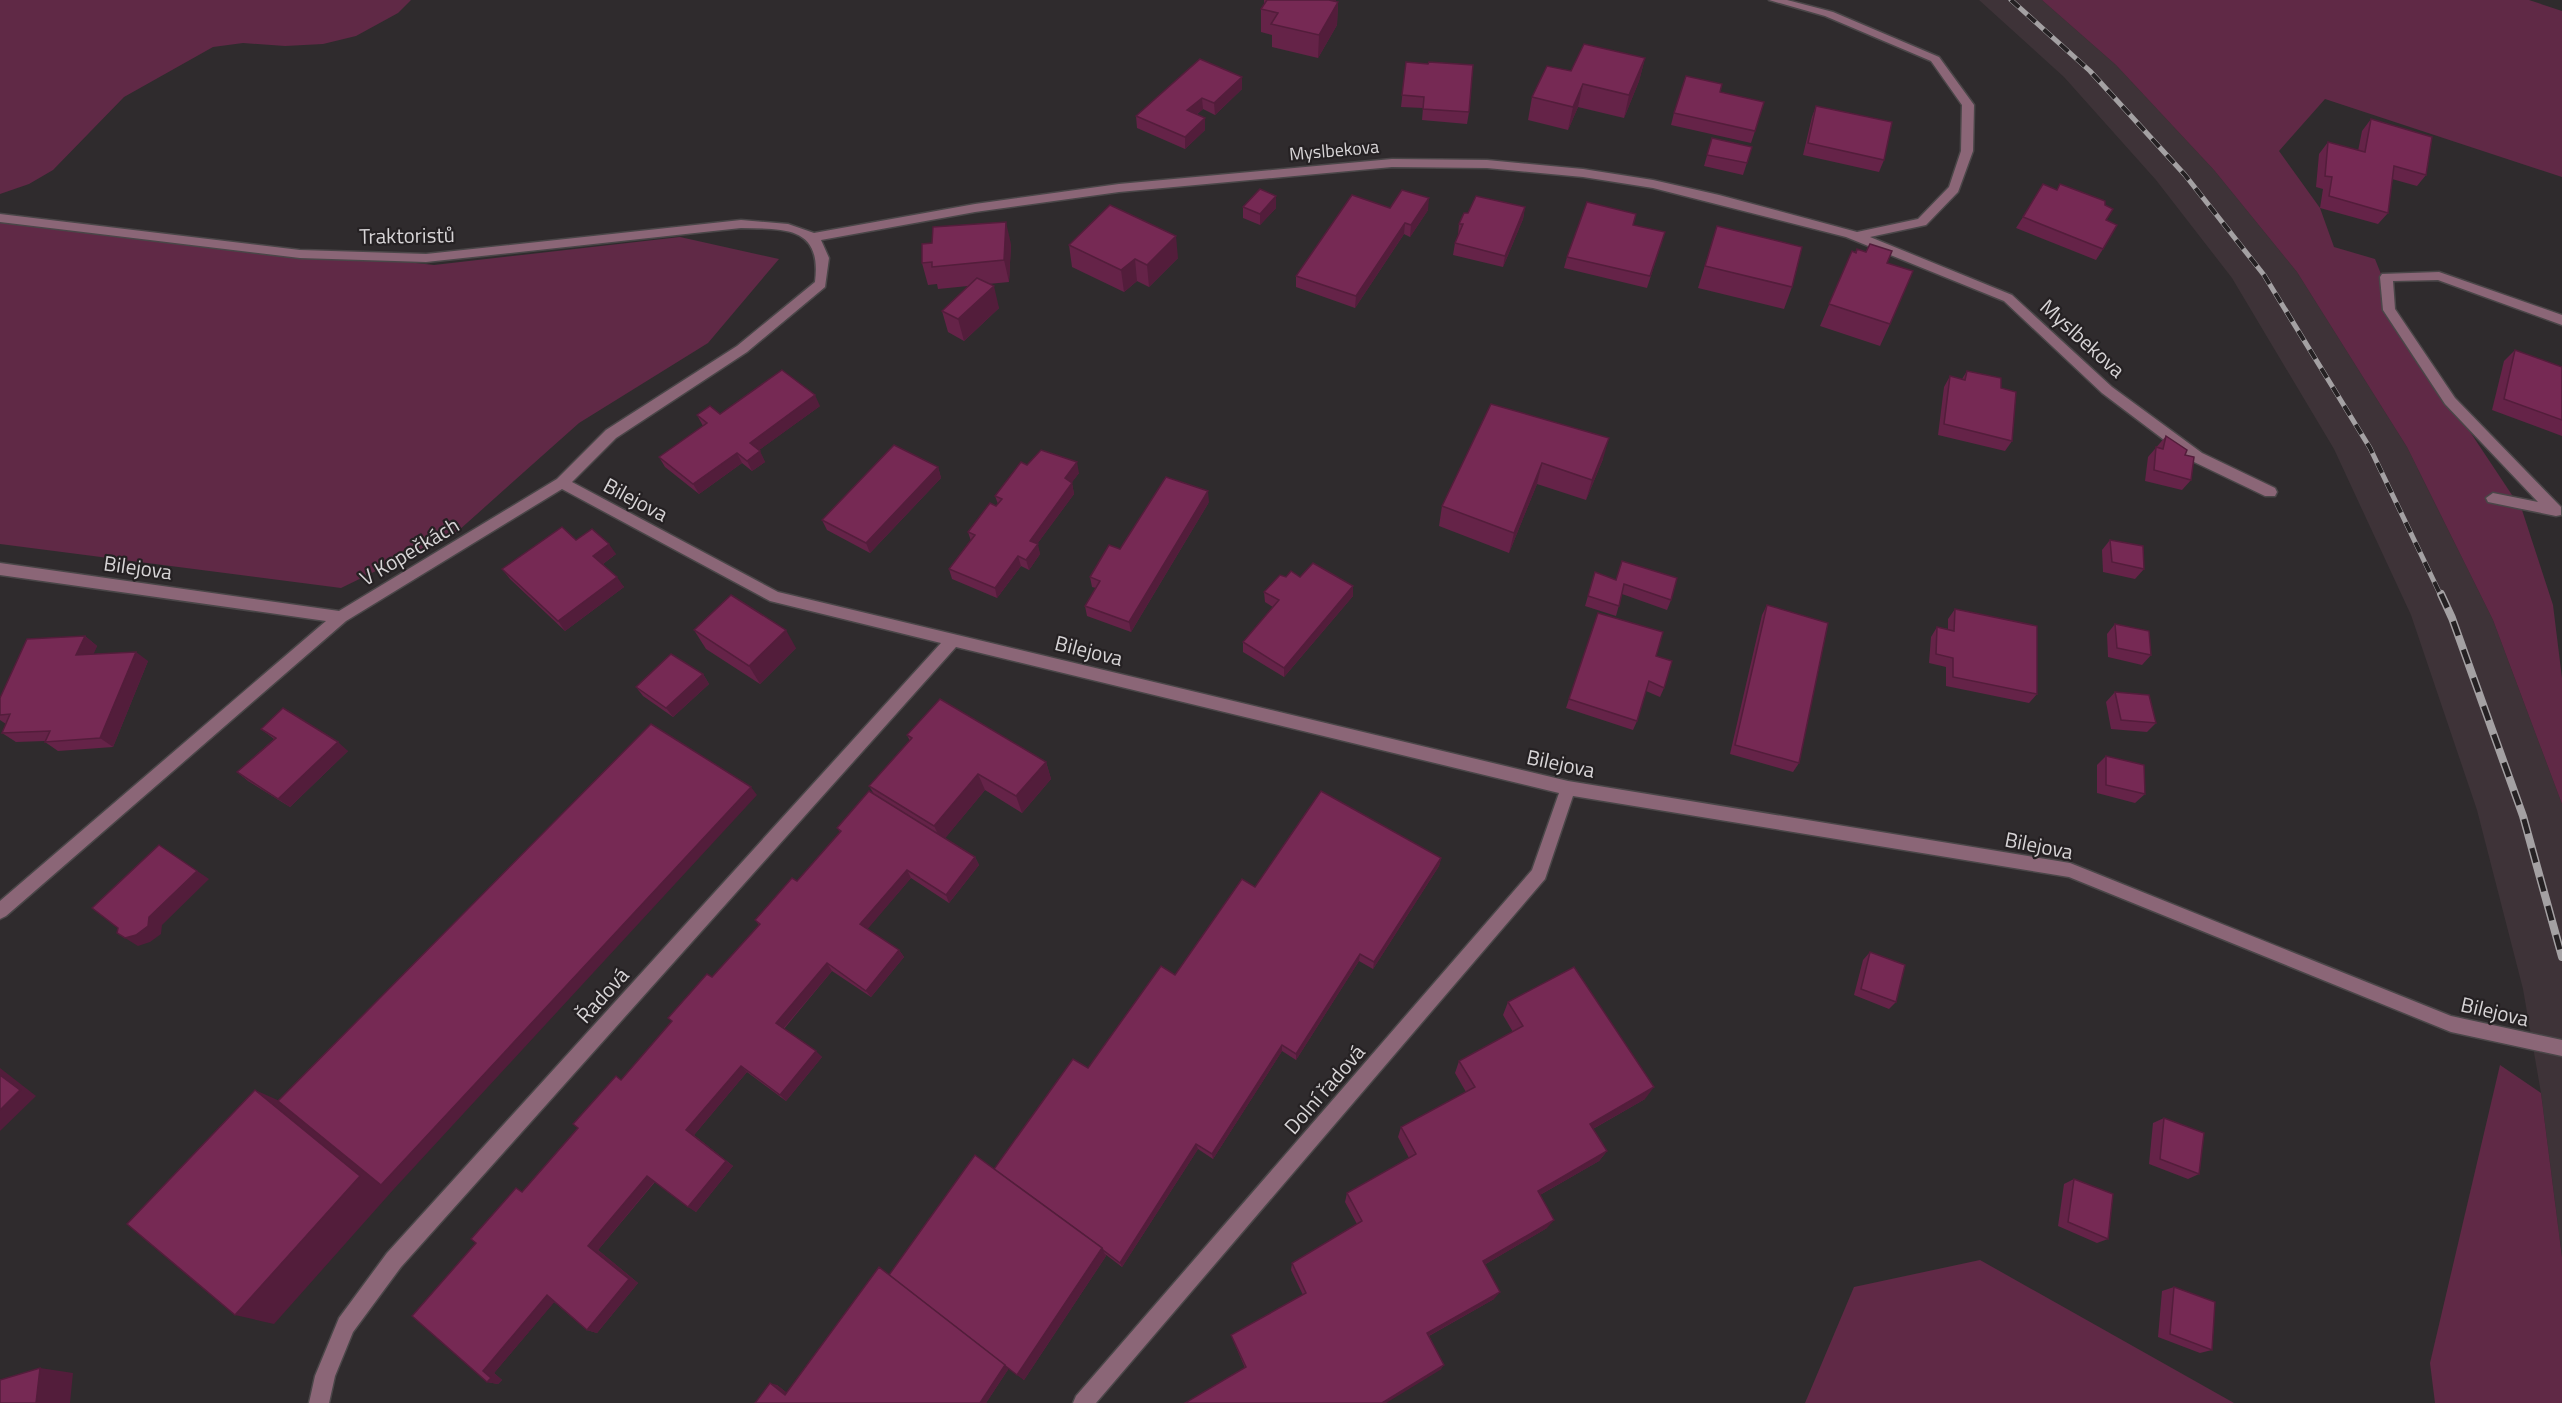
<svg xmlns="http://www.w3.org/2000/svg" width="2562" height="1403" viewBox="0 0 2562 1403" font-family="'Titillium Web',sans-serif">
<rect width="100%" height="100%" fill="#2f2b2d"/>
<!-- built -->
<path fill="#3e3338" d="M1979,0h63l74,65 98,105 83,102 110,175 86,173 69,184v453l-21,-164 -18,-104 -46,-179 -66,-195 -77,-166 -102,-171 -76,-98 -92,-103z"/>
<!-- green -->
<g fill="#602946">
<path d="M0,0h411l-13,13 -42,23 -33,8 -38,2 -42,-3 -30,4 -89,50 -71,73 -24,14 -29,10z"/>
<path d="M2042,0h487l33,11v166l-237,-78 -46,52 41,57 14,39 41,12 30,75 117,176 31,95 9,73v126l-69,-184 -86,-173 -110,-175 -83,-102 -98,-105z"/>
<path d="M0,217l434,48 246,-28 99,22 -71,84 -129,80 -121,108 -117,57 -341,-44z"/>
<path d="M2500,1065l41,28 21,164v146h-127l-5,-40z"/>
<path d="M1980,1260l254,143h-429l49,-116z"/>
</g>
<g fill="none" stroke-linecap="round" stroke-linejoin="round">
<!-- minor casing -->
<g stroke="#4a4648" stroke-width="3">
<g id="minor">
<path d="M1769,0h18l46,12 106,45 35,48 -1,46 -15,41 -32,33 -56,12 142,58 100,92 90,66 73,35 2,4 -2,4h-10l-73,-35 -90,-68 -98,-92 -158,-64 -193,-49 -70,-11 -96,-9 -95,-1 -273,25 -144,20 -154,28 8,18 -4,29 -78,65 -131,86 -44,44 206,110 790,189 502,82 381,153 111,24v16l-111,-24 -382,-155 -496,-81 -28,83 -449,524h-23l3,-7 456,-526 27,-77 -603,-146 -555,620 -48,65 -18,44 -6,27h-20l6,-27 24,-58 48,-65 554,-610 -171,-42 -208,-112 -216,132 -340,295 -6,3v-18l326,-280 -326,-46v-12l339,48 218,-132 49,-49 131,-84 78,-64c7,-56 -30,-53 -74,-54l-315,34 -126,-4 -300,-36v-8l300,36 126,4 315,-34 47,4 26,9 161,-29 144,-20 273,-25 95,1 96,9 70,11 66,15 138,37 61,-13 31,-32 12,-36 1,-46 -31,-44 -106,-45z"/>
<path d="M2439,272l123,43v10l-124,-45 -45,1 2,28 60,89 106,109v8l-5,1 -68,-14 -2,-4 7,-5 45,9 -93,-98 -62,-94 -3,-33 2,-3z"/>
</g>
</g>
<!-- minor -->
<use href="#minor" fill="#8b6677" fill-rule="evenodd"/>
<!-- rail-far1 casing -->
<g stroke="#a4a1a3" stroke-width="5">
<path id="rail-far1" d="M2011,0l79,71 95,104 79,100 106,173 71,148"/>
</g>
<!-- rail casing -->
<g stroke="#a4a1a3" stroke-width="8">
<path id="rail" d="M2441,594l11,24 71,198 39,141"/>
</g>
<!-- rail-far1 -->
<use href="#rail-far1" stroke="#252123" stroke-width="4" stroke-dasharray="11" stroke-linecap="butt"/>
<!-- rail -->
<use href="#rail" stroke="#252123" stroke-width="5" stroke-dasharray="15" stroke-linecap="butt"/>
</g>
<!-- wall -->
<g fill="#652348">
<path d="M1264,0h72v2h2l-1,23 -19,33 -46,-11v-12l-11,-3v-23l3,-5z"/>
<path d="M1645,58l-6,23 -15,37 -46,-11 -10,23 -40,-10 4,-23 39,-26z"/>
<path d="M1200,59l42,30 -27,26 -12,-6 -7,6 9,3v12l-20,19 -48,-21 -1,-12z"/>
<path d="M1406,62l63,50 -2,12 -45,-4 1,-12 -22,-1z"/>
<path d="M1720,92l35,39 -4,12 -80,-18 3,-12z"/>
<path d="M1816,106l68,54 -5,12 -76,-17 9,-38z"/>
<path d="M2371,119l55,56 -9,11 -25,-7 -4,34 -10,11 -58,-16 3,-19 -7,-2 3,-33 9,-12 30,9 4,-20z"/>
<path d="M1712,138l40,9 -9,28 -39,-9z"/>
<path d="M1243,207l33,1 -16,17 -17,-7z"/>
<path d="M1525,207l-2,12 -20,48 -50,-12 2,-12 3,-8 1,-11 9,-11z"/>
<path d="M1390,208l38,2 -18,27 -6,-3 -49,74 -59,-21v-11z"/>
<path d="M2023,217l83,3 -3,29 -7,11 -80,-32z"/>
<path d="M1634,225l31,7 -18,56 -83,-20 3,-11z"/>
<path d="M1717,226l75,61 -8,22 -86,-21z"/>
<path d="M1011,244l-2,38 -21,2 11,24 -35,33 -16,-9 -6,-21 26,-25 -30,3 -1,-5 -9,1 -6,-22z"/>
<path d="M1069,245l109,13 -29,29 -12,-6 -13,11 -52,-25z"/>
<path d="M1857,249l30,14 3,61 -10,22 -60,-20 32,-75 3,1z"/>
<path d="M2515,350l47,17v69l-70,-26 12,-49z"/>
<path d="M1967,371l45,70 -7,10 -67,-16 6,-48 6,-11 12,3z"/>
<path d="M1491,404l112,55 -17,41 -49,-16 -28,69 -70,-27 3,-20z"/>
<path d="M820,406l-61,44 6,12 -13,9 -10,-8 -43,31 -34,-27 -6,-10 44,-31 -6,-11 23,-1z"/>
<path d="M2166,436l19,19 6,25 -9,10 -37,-9 3,-24z"/>
<path d="M1027,465l52,8 -8,10h1l2,11 -37,50 3,10 -11,16 -8,-4 -24,32 -45,-19 -3,-10 22,-28 -3,-9 30,-28 -3,-8z"/>
<path d="M938,467l3,11 -71,75 -43,-23 -5,-10z"/>
<path d="M1209,502l-78,130 -44,-16 -2,-10 11,-18 -4,-1 -2,-10 30,-28z"/>
<path d="M576,540l40,14 -13,10 21,23 -59,44 -55,-52 -8,-10z"/>
<path d="M2110,540l34,29 -9,10 -32,-7 -1,-22z"/>
<path d="M1595,572l76,28 -4,10 -45,-16 -6,22 -31,-10z"/>
<path d="M1286,577h14l53,9v10l-69,81 -41,-25v-10l30,-35 -8,-5 -1,-10z"/>
<path d="M1767,605l32,158 -6,9 -63,-18 32,-139z"/>
<path d="M1955,609l82,85 -8,9 -83,-17v-19l-17,-4 2,-26 6,-10 11,2v-10z"/>
<path d="M1598,613l58,43 8,32 -4,9 -14,-6 -9,30 -4,9 -67,-22z"/>
<path d="M2115,624l36,31 -9,10 -34,-8 -1,-23z"/>
<path d="M694,630l102,18 -36,36 -54,-35z"/>
<path d="M85,636l12,10 -4,8 55,7 -35,86 -55,4 -13,-9v-1l-29,1 -14,-9 4,-9 -6,-4v-22z"/>
<path d="M703,674l6,10 -36,33 -30,-21 -7,-9z"/>
<path d="M2115,692l41,31 -9,9 -36,-3 -5,-27z"/>
<path d="M261,729l87,22 -58,56 -42,-26 -11,-9 37,-33z"/>
<path d="M907,735l139,27 5,17 -29,34 -37,-23 -40,48 30,19 4,8 -30,38 -38,-25 -44,51 32,21 5,7 -33,40 -39,-26 -48,58 38,28 -36,44 -39,-29 -53,63 39,31 -37,46 -41,-30 -57,68 40,33 -41,50 -10,-3 -33,-28 -60,71 8,7 -4,4 -11,-2 134,-302 138,-155 -4,-5 42,-39 43,-49 -3,-4 37,-34 -5,-8 41,-45z"/>
<path d="M2106,756l39,38 -10,9 -38,-10v-28z"/>
<path d="M1441,858l-2,8 -66,103 -14,-8 -63,99 -14,-9 -69,108 -15,-10 -76,118 -17,-13 1,2 -82,124 -15,-12 -23,35h-231l22,-18 10,8 388,-418 80,-88z"/>
<path d="M1870,952l26,50 -7,7 -35,-14 9,-35z"/>
<path d="M1508,1002l137,97 -52,30 14,22 -8,10 -59,34 7,33 -63,37 10,34 -65,37 15,29 -4,5 -195,-2 -12,-28 -2,-5 72,-40 -12,-25 1,-7 65,-39 -12,-22 2,-9 62,-35 -11,-21 3,-10 65,-35 -11,-19 4,-12 54,-29 -10,-17z"/>
<path d="M2164,1118l35,56 -11,5 -39,-15 4,-41z"/>
<path d="M2074,1179l34,60 -11,4 -39,-17 6,-42z"/>
<path d="M2174,1287l38,63 -12,3 -42,-16 4,-46z"/>
</g>
<!-- shaded-wall -->
<g fill="#531d3b">
<path d="M1328,0h8v5l2,-3 -1,23 -19,33 1,-23z"/>
<path d="M1645,58l-6,23 -15,37 5,-23z"/>
<path d="M1242,77v12l-27,26 -1,-12z"/>
<path d="M1583,84l-5,23 -10,23 5,-23z"/>
<path d="M1202,98l1,11 -16,13v-12z"/>
<path d="M1205,118v12l-20,19v-12z"/>
<path d="M1276,196v12l-16,17v-11z"/>
<path d="M1429,198l-1,12 -18,27 1,-12z"/>
<path d="M1525,207l-2,12 -20,48 2,-11z"/>
<path d="M1006,222l5,22 -2,38 -5,-22z"/>
<path d="M1405,223l-1,11 -49,74 1,-12z"/>
<path d="M1176,236l2,22 -29,29 -2,-22z"/>
<path d="M1135,259l2,22 -13,11 -3,-22z"/>
<path d="M994,286l5,22 -35,33 -6,-22z"/>
<path d="M815,395l5,11 -65,47 -5,-10z"/>
<path d="M1609,438l-6,21 -17,41 6,-20z"/>
<path d="M760,451l5,11 -13,9 -5,-10z"/>
<path d="M737,453l5,10 -43,31 -6,-10z"/>
<path d="M1077,462l2,11 -12,16 -2,-11z"/>
<path d="M1542,463l-5,21 -28,69 5,-20z"/>
<path d="M938,467l3,11 -71,75 -4,-10z"/>
<path d="M1072,483l2,11 -42,57 -2,-10z"/>
<path d="M1208,491l1,11 -78,130 -2,-10z"/>
<path d="M609,544l7,10 -16,12 -7,-10z"/>
<path d="M1038,544l2,10 -11,16 -3,-10z"/>
<path d="M1018,556l3,10 -24,32 -2,-10z"/>
<path d="M617,577l7,10 -59,44 -7,-10z"/>
<path d="M1353,586v10l-69,81v-9z"/>
<path d="M786,630l10,18 -36,36 -11,-18z"/>
<path d="M85,636l12,10 -8,19 -13,-10z"/>
<path d="M136,652l12,9 -35,86 -13,-9z"/>
<path d="M703,674l6,10 -36,33 -7,-9z"/>
<path d="M338,742l10,9 -58,56 -12,-8z"/>
<path d="M1046,762l5,17 -29,34 -6,-17z"/>
<path d="M978,774l7,16 -43,52 -8,-16z"/>
<path d="M751,787l6,8 -364,395 -119,134 -39,-9 20,-225 36,16z"/>
<path d="M159,845l50,34 -47,46 -1,9 -11,8 -12,4 -13,-8z"/>
<path d="M975,857l4,8 -30,38 -3,-8z"/>
<path d="M1441,858l-2,8 -66,103 1,-7z"/>
<path d="M907,870l4,8 -46,54 -5,-8z"/>
<path d="M899,950l5,7 -33,40 -5,-6z"/>
<path d="M1360,954l-1,7 -63,99v-6z"/>
<path d="M827,963l5,8 -50,59 -6,-7z"/>
<path d="M1282,1045v6l-69,108 -1,-5z"/>
<path d="M816,1051l6,6 -36,44 -6,-6z"/>
<path d="M741,1066l6,6 -53,63 39,31 -37,46 -8,-5 -2,-77z"/>
<path d="M0,1068l36,28 -36,35z"/>
<path d="M1654,1087l-9,12 -63,36 8,-11z"/>
<path d="M1196,1144l2,5 -76,118 -2,-4z"/>
<path d="M1607,1151l-8,10 -68,39 7,-9z"/>
<path d="M647,1176l8,5 -57,69 40,33 -41,50 -10,-3 1,-84z"/>
<path d="M1554,1220l-7,8 -70,41 6,-8z"/>
<path d="M1102,1248l4,8 -82,124 -7,-5z"/>
<path d="M1500,1292l-6,7 -71,40 4,-6z"/>
<path d="M547,1295l10,4 -63,74 8,7 -4,4 -11,-2 -4,-11z"/>
<path d="M1005,1365l4,3 -23,35h-6z"/>
<path d="M1444,1365l-4,5 -54,33h-4z"/>
<path d="M40,1368l33,5 -3,30h-34z"/>
<path d="M770,1383l7,2 15,12 -7,-2z"/>
</g>
<!-- building -->
<g fill="#762954" stroke="#531d3b" stroke-width="1.5">
<path d="M1267,0h62l9,2 -19,33 -48,-11 7,-11 -17,-4z"/>
<path d="M1584,44l61,14 -16,37 -46,-11 -10,23 -41,-10 15,-31 24,5z"/>
<path d="M1200,59l42,18 -28,26 -12,-5 -15,12 18,8 -20,19 -49,-21z"/>
<path d="M1406,62l22,2 1,-2 44,3 -4,47 -46,-3 1,-12 -22,-2z"/>
<path d="M1686,76l36,8 -2,8 44,10 -9,29 -81,-18z"/>
<path d="M1816,106l76,16 -8,38 -76,-17z"/>
<path d="M2371,119l61,18 -6,38 -32,-9 -6,47 -59,-17 3,-19 -7,-1 3,-34 37,10z"/>
<path d="M1712,138l40,9 -5,16 -40,-8z"/>
<path d="M2043,184l14,6 3,-6 45,17v4l8,4 -7,11 11,5 -14,24 -80,-32z"/>
<path d="M1260,189l16,7 -16,18 -17,-7z"/>
<path d="M1402,190l27,8 -18,27 -6,-2 -49,73 -60,-20 56,-81 38,13z"/>
<path d="M1476,196l49,11 -20,49 -50,-13 8,-19h-4l5,-11h4z"/>
<path d="M1587,202l49,12 -3,11 32,7 -15,44 -83,-19z"/>
<path d="M1110,205l66,31 -29,29 -12,-6 -14,11 -52,-25z"/>
<path d="M1006,222l-2,38 -72,7v-5l-10,1v-19l10,-1 1,-16z"/>
<path d="M1717,226l85,21 -10,40 -87,-21z"/>
<path d="M1870,244l22,7 -5,12 26,8 -23,53 -61,-20 23,-53 4,2 1,-4 9,3z"/>
<path d="M977,278l17,8 -36,33 -16,-8z"/>
<path d="M2515,350l47,17v53l-58,-21z"/>
<path d="M782,370l33,25 -65,48 10,8 -13,10 -10,-8 -44,31 -34,-27 48,-34 -10,-8 13,-9 10,8z"/>
<path d="M1967,371l34,7v10l15,4 -4,49 -68,-17 6,-48 15,4z"/>
<path d="M1491,404l118,34 -17,42 -50,-17 -28,70 -72,-27z"/>
<path d="M2166,436l21,14 -2,5 9,2 -3,23 -37,-10 2,-23 7,2z"/>
<path d="M894,445l44,22 -72,76 -44,-23z"/>
<path d="M1041,450l36,12 -12,16 7,5 -42,58 8,3 -12,16 -8,-4 -23,32 -46,-19 26,-34 -7,-3 22,-29 6,3 6,-7 -7,-3 26,-34 6,3z"/>
<path d="M1166,477l42,14 -79,131 -44,-16 15,-25 -10,-4 19,-32 11,4z"/>
<path d="M562,527l14,13 16,-11 17,15 -16,12 24,21 -59,44 -56,-52z"/>
<path d="M2110,540l33,6 1,23 -32,-7z"/>
<path d="M1622,561l55,17 -6,22 -47,-16 -5,22 -31,-10 7,-24 21,8z"/>
<path d="M1313,563l40,23 -69,82 -41,-26 36,-42 -15,-8 16,-17 6,2 5,-6 9,6z"/>
<path d="M731,595l55,35 -37,36 -55,-36z"/>
<path d="M1767,605l61,18 -29,140 -64,-18z"/>
<path d="M1955,609l82,17v68l-84,-17v-19l-17,-4 1,-27 17,4z"/>
<path d="M1598,613l65,19 -7,24 16,5 -8,27 -15,-7 -12,40 -68,-22z"/>
<path d="M2115,624l34,7 2,24 -34,-7z"/>
<path d="M85,636l-9,19 60,-3 -36,86 -55,4 5,-11 -48,2 8,-19 -10,1v-17l27,-59z"/>
<path d="M671,654l32,20 -37,34 -30,-21z"/>
<path d="M2115,692l34,3 7,28 -35,-3z"/>
<path d="M940,699l106,63 -30,34 -38,-22 -44,52 -65,-40 43,-48 -5,-3z"/>
<path d="M283,708l55,34 -60,57 -41,-27 39,-34 -15,-9z"/>
<path d="M651,724l100,63 -370,398 -103,-84z"/>
<path d="M2106,756l38,9 1,29 -39,-9z"/>
<path d="M869,791l106,66 -29,38 -39,-25 -47,54 39,26 -33,41 -39,-28 -51,60 40,28 -36,44 -39,-29 -55,64 40,31 -38,46 -41,-31 -59,70 41,33 -42,51 -40,-35 -64,76 8,7 -4,4 -75,-66 64,-73 -5,-4 45,-51 6,4 56,-64 -5,-4 43,-48 5,4 51,-59 -4,-3 39,-44 5,3 48,-53 -5,-4 37,-42 5,3 44,-50 -4,-3z"/>
<path d="M1321,791l120,67 -67,104 -14,-8 -64,100 -14,-9 -70,109 -16,-10 -76,119 -17,-13 -1,-2 -108,-79 79,-110 15,9 73,-102 14,9 67,-96 13,8z"/>
<path d="M159,845l38,26 -48,46 -1,9 -12,9 -11,3 -8,-5 1,-5 -26,-20z"/>
<path d="M1870,952l35,13 -9,37 -35,-13z"/>
<path d="M1574,967l80,120 -64,37 17,27 -69,40 16,29 -71,41 17,31 -73,41 17,32 -62,38h-197l61,-36 -15,-32 75,-42 -14,-30 70,-42 -15,-28 69,-39 -15,-27 74,-40 -16,-26 64,-35 -15,-24z"/>
<path d="M0,1075l20,15 -20,20z"/>
<path d="M255,1090l105,86 -125,139 -108,-91z"/>
<path d="M2164,1118l40,15 -5,41 -39,-15z"/>
<path d="M975,1155l127,93 -85,127 -128,-100z"/>
<path d="M2074,1179l39,15 -5,45 -40,-17z"/>
<path d="M879,1267l126,98 -25,38h-225l15,-20 15,12z"/>
<path d="M2174,1287l41,15 -3,48 -42,-16z"/>
<path d="M40,1368l-4,35h-36v-23z"/>
</g>
<g text-anchor="middle" dominant-baseline="central" stroke-width="4.5" stroke-linejoin="round" paint-order="stroke">
<!-- far-street labels -->
<g font-size="18" fill="#d7d4d6" stroke="#252123">
<text transform="translate(1334 150) rotate(-5)">Myslbekova</text>
</g>
<!-- street labels -->
<g font-size="21" fill="#d7d4d6" stroke="#252123">
<text transform="translate(407 235) rotate(-1)">Traktoristů</text>
<text transform="translate(2083 338) rotate(42)">Myslbekova</text>
<text transform="translate(636 499) rotate(28)">Bilejova</text>
<text transform="translate(409 551) rotate(-31)">V Kopečkách</text>
<text transform="translate(138 567) rotate(8)">Bilejova</text>
<text transform="translate(1089 650) rotate(14)">Bilejova</text>
<text transform="translate(1561 763) rotate(12)">Bilejova</text>
<text transform="translate(2039 845) rotate(11)">Bilejova</text>
<text transform="translate(602 995) rotate(-48)">Řadová</text>
<text transform="translate(2495 1011) rotate(13)">Bilejova</text>
<text transform="translate(1324 1089) rotate(-49)">Dolní řadová</text>
</g>
</g>
</svg>
